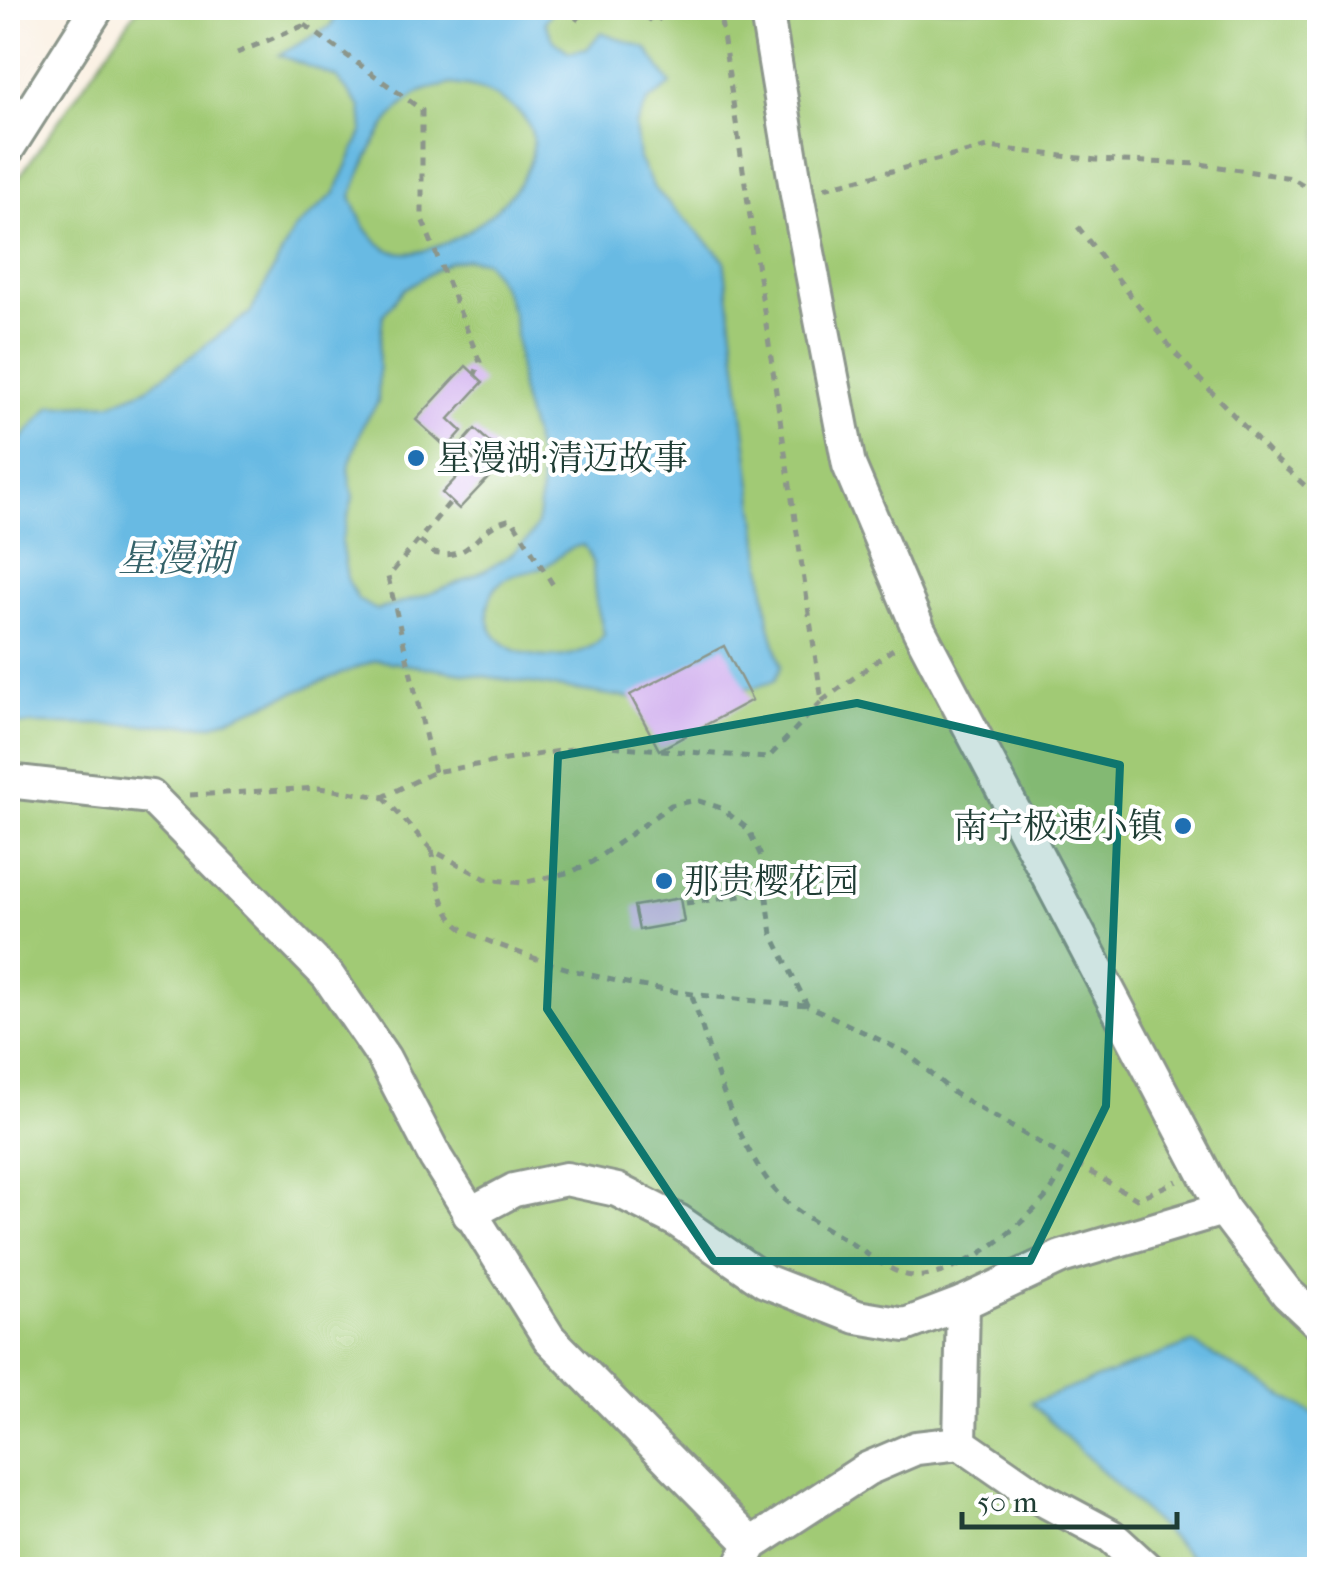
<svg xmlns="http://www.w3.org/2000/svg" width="1327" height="1577" viewBox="0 0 1327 1577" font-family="'IM FELL French Canon','Noto Serif SC',serif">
<rect width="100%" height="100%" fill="#fff"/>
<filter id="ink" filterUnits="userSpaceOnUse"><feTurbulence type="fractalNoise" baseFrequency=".01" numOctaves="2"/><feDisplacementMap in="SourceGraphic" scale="20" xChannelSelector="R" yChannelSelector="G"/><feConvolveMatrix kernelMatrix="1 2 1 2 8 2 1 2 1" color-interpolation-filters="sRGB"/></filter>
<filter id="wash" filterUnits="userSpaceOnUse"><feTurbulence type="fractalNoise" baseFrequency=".0048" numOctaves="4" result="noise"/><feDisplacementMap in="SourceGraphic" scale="40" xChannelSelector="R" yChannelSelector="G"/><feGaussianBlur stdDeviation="2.25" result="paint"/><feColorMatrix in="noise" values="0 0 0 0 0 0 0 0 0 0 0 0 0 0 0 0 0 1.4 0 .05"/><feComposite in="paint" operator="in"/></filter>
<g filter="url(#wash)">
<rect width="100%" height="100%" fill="#faf0e2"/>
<!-- green -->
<path fill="#a1ca75" stroke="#608454" stroke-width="2.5" d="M138,8h1181v1561l-1311,1v-1377z"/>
<!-- water -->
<g fill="#67bae3" stroke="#437c8c" stroke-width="2.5" fill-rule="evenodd">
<path d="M339,8h215l-9,14 9,19 15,11 18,-3 14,-17 46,17 24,36 -23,16 -13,25 4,33 15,29 70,71 45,363 12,44 -7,15 -18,6 -113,13 -267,-40 -164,65 -204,-1v-270l43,-48 61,-3 34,-14 105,-77 43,-82 41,-37 28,-63 -2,-23 -25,-30 -57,-22 52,-29zM451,84c26,3 35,6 57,20 86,53 -73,177 -124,143 -18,-12 -26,-32 -33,-51 14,-35 34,-85 70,-104 8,-4 21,-5 30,-8zM468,259l17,2c38,49 29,73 36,130 4,27 18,54 20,82 0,10 -1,45 -5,53 -17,42 -118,73 -159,84l-19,-10 -11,-22 -6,-36 12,-44 -5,-29 15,-44 15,-23 1,-52 4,-35 21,-26 45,-27zM584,545c13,17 8,30 11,49 1,13 7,27 9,41 -25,35 -118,29 -116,-24 0,-9 5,-22 12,-28 12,-12 30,-9 44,-16 15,-8 21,-20 40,-22z"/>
<path d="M1192,1343l127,74v152h-115l-173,-166z"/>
</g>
<g id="blocks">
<!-- building -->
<g fill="#d0afee">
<path d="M466,366l17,16 -34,37 13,12 -15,17 -31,-28z"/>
<path d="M475,429l32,29 -48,51 -17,-16 32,-34 -14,-13z"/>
<path d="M724,646l28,54 -93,50 -29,-55z"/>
<path d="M680,898l4,24 -45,8 -5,-24z"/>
</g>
</g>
</g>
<g filter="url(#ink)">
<use href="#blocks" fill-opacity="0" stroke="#8c968b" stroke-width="2.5"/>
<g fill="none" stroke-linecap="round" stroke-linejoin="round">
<!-- minor casing -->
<g stroke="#8c968b" stroke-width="38">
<g id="minor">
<path d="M766,8l31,187 52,270 70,165 304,579 64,84 33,31"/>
<path d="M8,148l89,-140"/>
<path d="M8,781l143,16 177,179 56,82 52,100 113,180 203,206"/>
<path d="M469,1214l45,-24 52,-11 51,11 61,31 87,60 92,36 48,8 58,-22 98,-46 162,-48"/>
<path d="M960,1443l3,-140"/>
<path d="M738,1570l14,-26 115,-75 49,-21 44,-5 78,54 73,39 37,34"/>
</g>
</g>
<!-- path -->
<g stroke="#8c968b" stroke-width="5" stroke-dasharray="8 8" stroke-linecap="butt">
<path d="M631,8l25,15 9,-14"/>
<path d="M576,21l9,-13"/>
<path d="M305,25l117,85v109l58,143 -5,12"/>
<path d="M237,53l68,-28 12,-17"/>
<path d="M824,188l164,-41 108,13 104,4 92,14 28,17"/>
<path d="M1078,227l97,126 98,104 47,42"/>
<path d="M420,541l14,12c40,10 40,-27 78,-34l43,69"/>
<path d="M822,701l74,-54"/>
<path d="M434,772l-46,-195 63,-76"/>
<path d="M190,795l129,-7 64,9 51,-25 161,-27 173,13 54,-57 -103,-693"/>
<path d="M383,797l49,53 54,29 36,4 49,-11 21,-10 79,-57 25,-5 25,8 27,21 13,27 11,78 35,71 100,48 48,41 182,105 40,-18"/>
<path d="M432,850c5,25 7,54 24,73 12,13 39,20 56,27 100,38 189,47 295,55"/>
<path d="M686,903l78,-10"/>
<path d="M692,996c21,64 38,134 79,189 17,24 48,39 73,54 18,11 39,28 59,35 46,15 121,-49 147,-82 7,-10 12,-22 18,-34"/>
</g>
<!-- minor -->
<use href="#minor" stroke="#fff" stroke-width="32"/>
</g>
</g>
<!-- marked area -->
<path fill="#0f766e" fill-opacity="0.2" stroke="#0f766e" stroke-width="8" stroke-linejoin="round" d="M857,703l263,62 -14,341 -76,155h-316l-167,-252 11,-253z"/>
<!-- markers -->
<g fill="#1f6fb2" stroke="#fff" stroke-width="4">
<circle cx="416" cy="458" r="10"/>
<circle cx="1183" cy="826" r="10"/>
<circle cx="664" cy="881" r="10"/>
</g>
<g text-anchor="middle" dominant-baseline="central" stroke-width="8" stroke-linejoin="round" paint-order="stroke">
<!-- poi labels -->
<g font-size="35" fill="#1f3d34" stroke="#fff" text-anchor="start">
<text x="436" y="458">星漫湖·清迈故事</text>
<text x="1163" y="826" text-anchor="end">南宁极速小镇</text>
<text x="684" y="881">那贵樱花园</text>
</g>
<!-- water labels -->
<g font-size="38" font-style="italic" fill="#356269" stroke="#fff">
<text x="175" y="558">星漫湖</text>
</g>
</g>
<!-- margin -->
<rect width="1327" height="1577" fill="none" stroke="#fff" stroke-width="40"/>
<!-- scale -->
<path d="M962 1512v15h215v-15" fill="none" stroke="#1f3d34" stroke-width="5"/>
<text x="977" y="1512" font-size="30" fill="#1f3d34" stroke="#ffffff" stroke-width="8" paint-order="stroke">50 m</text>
</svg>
